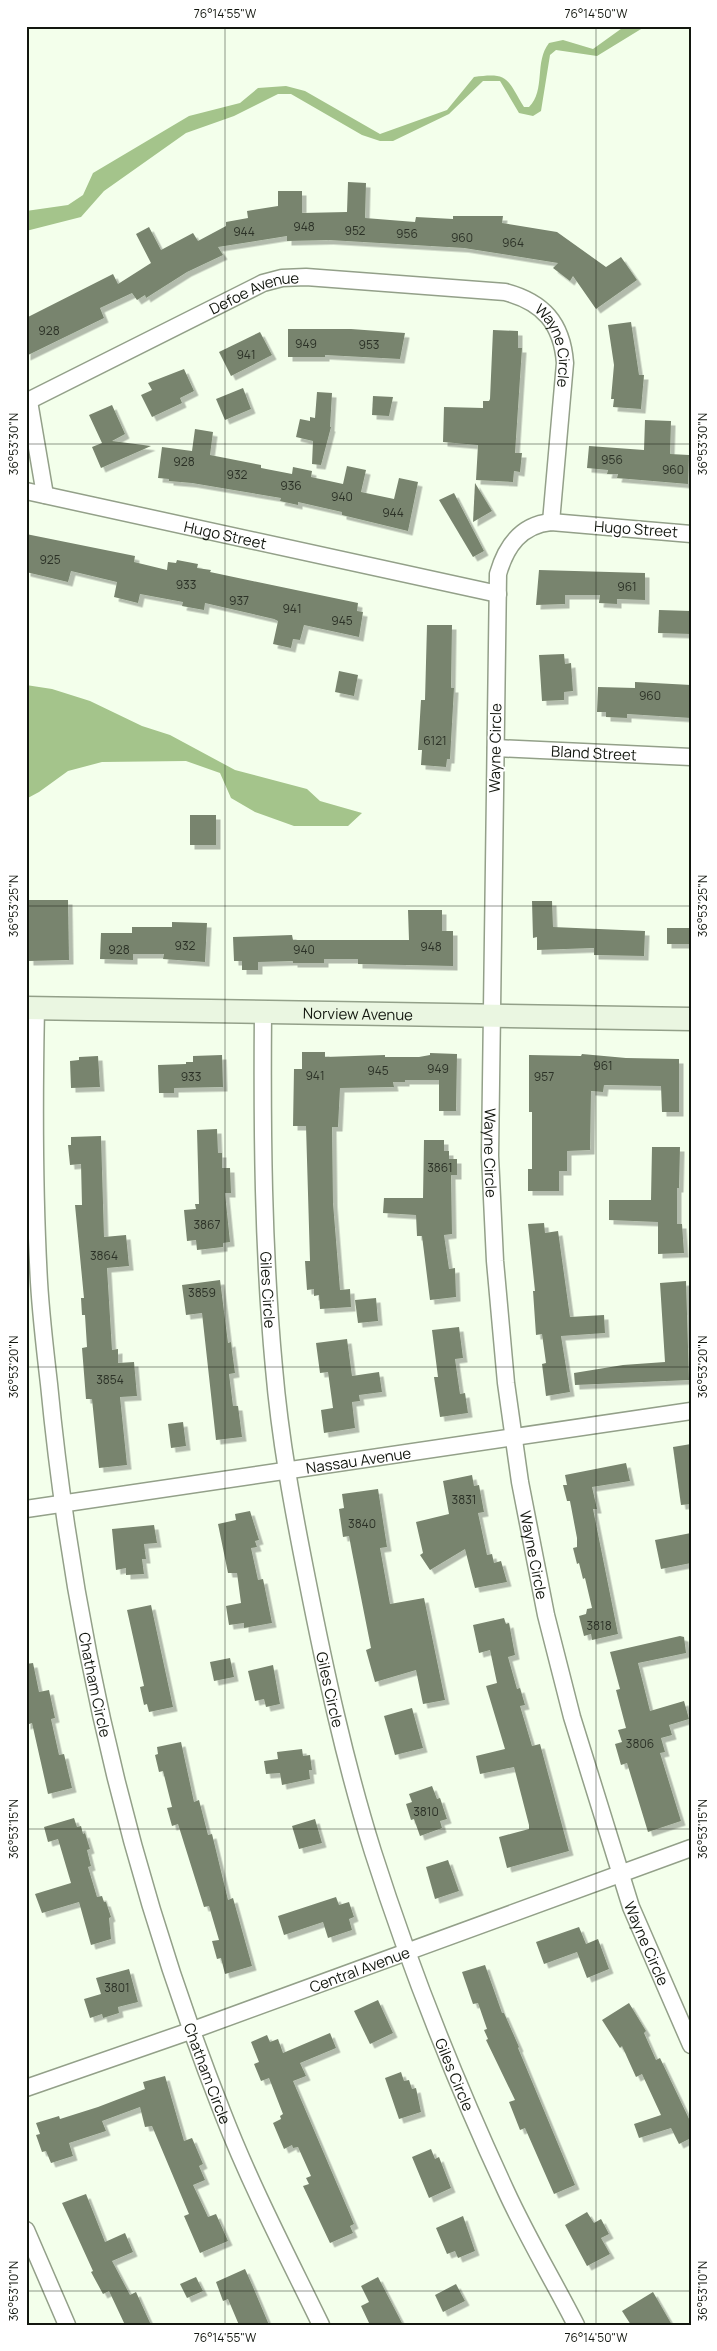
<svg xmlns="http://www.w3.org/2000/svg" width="717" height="2351" viewBox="0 0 717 2351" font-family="Manrope,sans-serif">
<defs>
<filter id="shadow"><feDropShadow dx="4.5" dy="4.5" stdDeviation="0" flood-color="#0004"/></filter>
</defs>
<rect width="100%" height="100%" fill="#f3ffeb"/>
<!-- water -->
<g fill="#a4c48b">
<path d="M625,26h21l-49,30 -41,-6 -6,5 -9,56 -8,5 -14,-3 -19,-32h-17l-34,33 -56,27h-13l-18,-6 -71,-41h-13l-44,22 -48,17 -82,58 -23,26 -55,14v-20l42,-6 15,-10 10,-22 96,-57 51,-13 18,-15 28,-2 19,5 75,43 67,-24 27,-33c35,-5 33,2 50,30h5c17,-17 5,-45 20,-64l14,-3 30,9z"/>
<path d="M26,685l26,4 38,12 52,25 28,9 65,35 72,19 13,12 42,12 -14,13h-54l-39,-14 -24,-14 -11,-25 -34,-12 -84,1 -34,9 -29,21 -13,7z"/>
</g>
<!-- building -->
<g fill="#78846e" filter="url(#shadow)">
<path d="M348,182l18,1 -1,35 50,4 1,-5 37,2v-3h50l-1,7 55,9 49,35 15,-10 16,23 -41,29 -23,-33 -3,5 -17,-13 5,-5 -94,-15 -135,-8 -42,1v-5l-69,11 5,8 -36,17 -41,26 -1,-3 -8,5 -5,-7 -32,15 4,10 -78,38v-38l87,-44 5,10 33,-21 -15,-29 13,-7 12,23 32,-17 5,8 28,-15v-4l22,-4 -1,-7 31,-5v-15h24v22l45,-1z"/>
<path d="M631,322l8,53h5l-3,34 -28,-2 1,-8h-3l3,-34 -6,-40z"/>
<path d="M288,329h63l54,4 -5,26 -75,-4v2h-37z"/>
<path d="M493,330l25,1v17h4l-7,105h7l-2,19 -6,-1 -1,11 -37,-2 2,-35 -35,-3 1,-35 39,1v-7h6l1,-2z"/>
<path d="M260,332l12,23 -41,21 -12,-24z"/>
<path d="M184,369l10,22 -14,7 2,5 -30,14 -11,-22 11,-5 -4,-7z"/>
<path d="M243,388l8,21 -26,11 -9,-21z"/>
<path d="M317,392l15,1 -2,34h1l-10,38 -9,-1 1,-23 -17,-4 4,-18 10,2v-4l5,1z"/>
<path d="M373,396l20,1 -4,19 -17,-1z"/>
<path d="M112,405l13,29 -13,7 39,5 -50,22 -9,-21 10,-4 -13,-28z"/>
<path d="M645,420l26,1 -1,33 19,1 -1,29 -71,-6 1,-4h-11l1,-4 -21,-2 2,-22 55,4z"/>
<path d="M195,429l18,3 -3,23 51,10v3l31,6 1,-7 19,4 -1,6 32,7 4,-18 19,4 -5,22 33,7 5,-21 19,4 -10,49 -66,-16v-3l-44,-10v3l-18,-4 1,-3 -89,-15 -23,-2v-2l-11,-1 4,-31 30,4z"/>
<path d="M475,483l17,28 -19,11z"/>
<path d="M454,493l30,58 -11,6 -34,-57z"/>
<path d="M26,534l109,22 -1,6 33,8 1,-8 8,1 1,-3 21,4 -1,4 14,2 -1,2 148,31 -1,8 6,1 -4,25 -55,-12 -4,15 -7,-1 -2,9 -18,-4 5,-23 -4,-2 -69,-16 -1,7 -22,-4 1,-4 -43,-8 -2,9 -24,-6 3,-15 -46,-11 -3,11 -42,-10z"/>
<path d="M539,570l106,3v27l-28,-1v5l-18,-1 1,-8h-35v9l-29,1z"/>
<path d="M659,610l32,1v23l-33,-1z"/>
<path d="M427,625h25l-1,63h3l-4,71h-3l-1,8 -25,-2 1,-15h-4l3,-50h4z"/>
<path d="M564,654l1,10 6,-1 2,28 -9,1v8l-22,1 -3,-46z"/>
<path d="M339,671l19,4 -4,21 -19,-4z"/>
<path d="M635,682l56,3v33l-64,-4v4l-21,-1v-5h-9l1,-25 37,1z"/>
<rect x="190" y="815" width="26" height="30"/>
<path d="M26,900h42l1,60 -40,1z"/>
<path d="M532,901h20l1,26 92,4 -1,25 -50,-1v-7l-57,2v-13l-4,1z"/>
<path d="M408,910h34v21h11v35l-95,-2v-5h-34v4h-31v-2l-35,1v8h-16v-9h-8l-1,-24 59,-2 1,5h116z"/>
<path d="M172,922l35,1 -2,39 -42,-3 1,-5h-31v6l-33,-1 1,-26h31v-6h40z"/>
<rect x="667" y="928" width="24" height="16"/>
<path d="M302,1052h23v5l60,-2v2h34l11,-2v-2l27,1 -1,57h-17v-31h-34v2h-12l1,5 -54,1 -2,39h-6l1,76 7,87 10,-1 1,18 -31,2 -1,-14 -5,1v-7l-7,1 -2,-29h5l-4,-135h-13l1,-57h8z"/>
<path d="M582,1054l44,4 53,1v53h-17l-1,-26 -57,-1 -1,7 -12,-1 -1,59 -23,1v20h-8v20h-31v-22h4v-57h-3v-57l52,1z"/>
<path d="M222,1055l1,32 -49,1v5h-15l-1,-28 28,-1v-2h7v-6z"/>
<path d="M98,1056l2,31 -29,1 -1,-27 9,-1v-3z"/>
<path d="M217,1129l1,24h4v15h8l1,25h-6l5,49 -7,1v4l-26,3 -1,-10 -9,1 -3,-31 12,-1 -1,-5h4l-2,-74z"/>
<path d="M101,1136l3,101 22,-2 3,31 -22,2 5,82 6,-1v14l16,-1 3,34 -17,1 7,68 -28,3 -7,-69h-6l-4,-51 5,-1 -2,-32h-3l-1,-17h3l-9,-93h7l-1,-41 -11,1 -2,-20h3v-8z"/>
<path d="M424,1140h20v11h5v8h8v16h-6l1,59 -8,1 5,34 6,-1 1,29 -26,3 -8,-64h-5l-1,-21 -33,-2 1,-15h39z"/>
<path d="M652,1147h28l-1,41h-2v36h5l2,29 -26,1v-32l-49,-2v-20h42z"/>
<path d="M544,1223l1,10 13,-2 12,86 34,-2 1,18 -44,3 9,56 -24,4 -4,-32 4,-1 -4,-29 -6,1 -3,-44h2l-7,-67z"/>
<path d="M220,1280l8,63 3,-1 1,9 3,22 -6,1 4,32h5l4,31 -26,3 -14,-127 -16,2 -4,-30z"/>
<path d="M686,1281l3,99 -114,5 -1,-12 49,-8 42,-3 -5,-79z"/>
<path d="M376,1298l2,23 -20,2 -3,-23z"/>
<path d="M459,1327l4,31 -8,1 5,35 5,-1 3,20 -28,4 -6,-40h4l-6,-47z"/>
<path d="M347,1339l5,37 27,-4 3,20 -23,3 1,6 -8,1 3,26 -31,5 -3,-23 12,-2 -5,-36 -8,1 -4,-30z"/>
<path d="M183,1422l3,24 -15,2 -3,-24z"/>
<path d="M691,1444v60l-10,1 -8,-58z"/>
<path d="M626,1463l4,18 -38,6 5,22h-4l25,125 -26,6 -1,-6 -7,2 -5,-20 7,-2 1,-5 5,-1 -7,-30 -2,1 -4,-16 -2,1 -4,-16 4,-1v-9l-7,-37h-3l-4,-16h4l-2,-10z"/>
<path d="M472,1475l2,11 5,-1 5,27 -6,1 9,42 5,-1 2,9 7,-2 6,21 -32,6 -10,-39 -35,21 -10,-15 3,-2 -7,-31 33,-8 -6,-33z"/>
<path d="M378,1489l9,58 -7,1 10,56 34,-6 21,102 -22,4 -7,-34 -41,12 -9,-32 5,-2 -19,-96 -3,-16 -6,1 -4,-28 5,-1 -2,-14z"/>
<path d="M250,1511l9,29 -4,1 2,6 -6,1 7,32 5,-1 9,44 -28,5v-5l-15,2 -3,-19 15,-3 -4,-30h-9l-10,-49 18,-4 -1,-6z"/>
<path d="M154,1525l3,18 -13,1 2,15h-4l2,15 -18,1v-7l-10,2 -4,-41z"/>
<path d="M691,1533v30l-30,6 -6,-29z"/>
<path d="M151,1605l22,102 -24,5 -2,-8 -3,1 -4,-18 4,-1 -17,-76z"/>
<path d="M504,1618l2,6 3,-1 6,32 -7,2 9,32 3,-1 5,17 -5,1 12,40 8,-2 29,107 -62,17 -8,-31 30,-8v-4l-15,-58 -34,7 -4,-18 29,-7 -19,-63 11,-3 -7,-33 -11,3 -6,-28z"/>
<path d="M680,1636l4,1 2,16 -48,10 12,48 34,-10 5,18 -20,6 3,10 -11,3 4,14 -5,1 21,68 -33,11 -21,-69 -6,2 -6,-21 7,-2 -4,-12 8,-2 -10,-38 4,-1 -10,-37z"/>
<path d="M230,1658l4,19 -20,4 -4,-19z"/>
<path d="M33,1663l6,29 10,-2 6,28 -4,1 8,36 5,-1 8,34 -24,6 -16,-71 -6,2v-61z"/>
<path d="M273,1665l7,39 -14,3 -2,-8 -9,2 -7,-30z"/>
<path d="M412,1708l11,40 -28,7 -11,-39z"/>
<path d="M181,1742l13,60 5,-2 9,35 4,-1 16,66 5,-2 19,68 -27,8 -4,-16 -4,1 -5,-18 7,-1 -10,-34 -5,1 -26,-83 -6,2 -5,-18 5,-1 -9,-36 -4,1 -4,-17 3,-1 -1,-7z"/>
<path d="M302,1749l1,7 7,-1 2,15h-3l1,9 -28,6 -2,-12 -14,1 -2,-13 14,-2 -1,-7z"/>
<path d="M432,1786l5,13 3,-1 7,21 -7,2 2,7 -22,8 -6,-17 -3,1 -5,-16 6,-2 -3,-8z"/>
<path d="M74,1818l3,9 4,-1 2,8 2,-1 5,16 -3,1 4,16 -3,1 9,30 5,-1 2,6h2l5,15 -2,1 2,21 -20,6 -12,-43 -37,11 -7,-19 36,-11 -13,-44 -10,3 -4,-15z"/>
<path d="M315,1819l7,24 -23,6 -7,-23z"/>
<path d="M448,1860l11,31 -24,8 -9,-32z"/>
<path d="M336,1897l3,8 10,-3 5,15 -5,2 3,11 -24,8 -5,-16 -39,13 -6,-19z"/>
<path d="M579,1927l7,17 12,-5 11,30 -22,9 -10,-26 -33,12 -8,-22z"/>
<path d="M485,1965l17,48h2l15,34 -1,1 57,137 -21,9 -29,-66 -5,2 -11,-28 6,-2 -29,-60 2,-1 -4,-9 3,-1 -9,-26 -5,1 -11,-32z"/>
<path d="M129,1969l9,33 -20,5 1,6 -16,5 -1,-4 -12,4 -6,-19 17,-5 -5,-16z"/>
<path d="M378,2000l15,33 -23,11 -16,-33z"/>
<path d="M629,2003l17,28 -2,2 12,27 4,-2 31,65v15l-12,6 -8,-16 -32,10 -5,-14 27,-9 -19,-41 -6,3 -14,-31 -2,2 -18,-28z"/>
<path d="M330,2033l6,15 -36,15 6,13 -13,5 61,143 -4,2 3,7 -23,10 -27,-57 6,-2 -3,-6 5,-2 -13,-29 -5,1 -1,-3 -8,4 -11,-26 8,-4 -1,-3 3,-2 -14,-36 -8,3 -7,-17 5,-2 -8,-20 16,-7 3,7 8,-3 5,14z"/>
<path d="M401,2072l3,9 5,-1 3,9 4,-1 5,24 -22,7 -14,-41z"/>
<path d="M165,2076l19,65 8,-3 11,26 -4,2 6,14 -12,5 15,32 8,-3 12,27 -28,12 -16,-37 5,-2 -37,-88 -7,1 -5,-20 -38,14 4,10 -37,12 4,13 -22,7 -5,-12 -4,1 -6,-17 4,-1 -4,-11 23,-7 1,3 38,-12 47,-18 -2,-7z"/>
<path d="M431,2149l4,10 4,-2 12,31 -22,10 -17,-41z"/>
<path d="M86,2194l19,48 20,-9 8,19 -21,9 18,34 6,-3 15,33h-26l-16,-34 -6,3 -12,-22 2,-1 -31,-68z"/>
<path d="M587,2212l7,11 7,-4 8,15 -8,4 9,16 -23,12 -22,-41z"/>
<path d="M463,2216l12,35 -17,7 -3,-7 -8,3 -11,-26z"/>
<path d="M245,2269l8,18 16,38h-30l-11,-26 -5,2 -7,-19z"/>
<path d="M196,2277l7,14 -16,7 -7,-14z"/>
<path d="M378,2277l25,48h-33l-9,-19 8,-4 -8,-16z"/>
<path d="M456,2284l9,17 -22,11 -8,-17z"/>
<path d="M653,2292l19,33h-41l-9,-14z"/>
</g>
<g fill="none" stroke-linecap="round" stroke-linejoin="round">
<!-- street casing -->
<g stroke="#93a089" stroke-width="19">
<g id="street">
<path d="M29,401l16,94"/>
<path id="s1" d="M26,402l237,-119 19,-5 24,-1 199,15c38,10 57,31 60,71l-14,159"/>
<path id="s2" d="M26,491l472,103"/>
<path id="s3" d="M691,534l-140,-12c-30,3 -45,24 -53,52l-8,582 5,105 11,122 14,99 26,133 26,102 59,190 60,138"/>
<path id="s4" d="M496,748l195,9"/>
<path id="s5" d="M36,1008c-2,92 -2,183 3,274 2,34 6,68 10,102 24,249 82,497 174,730 28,72 64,141 98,211"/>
<path id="s6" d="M263,1011c-1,120 0,239 11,357 6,71 19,141 33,211 18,91 38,184 66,273 37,116 82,229 133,339 21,46 47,89 70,134"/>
<path id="s7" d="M26,1509l665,-98"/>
<path id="s8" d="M26,2088l167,-58 498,-182"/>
<path d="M26,2230l41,95"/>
</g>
</g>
<!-- secondary casing -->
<g stroke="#93a089" stroke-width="25">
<g id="secondary">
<path id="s9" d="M26,1008l665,11"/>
</g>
</g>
<!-- street -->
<use href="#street" stroke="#fff" stroke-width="16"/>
<!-- secondary -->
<use href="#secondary" stroke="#eaf6e1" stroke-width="22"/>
</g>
<!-- ticks -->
<path fill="none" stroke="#13170f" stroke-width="1" stroke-opacity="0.45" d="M225,26v2299M596,26v2299M26,444h665M26,906h665M26,1367h665M26,1829h665M26,2291h665"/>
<g text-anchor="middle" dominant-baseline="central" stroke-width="4" stroke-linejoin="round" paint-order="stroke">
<!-- number labels -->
<g font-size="12" fill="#2c3227">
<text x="304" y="226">948</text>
<text x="355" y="230">952</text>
<text x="244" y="231">944</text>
<text x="407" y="233">956</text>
<text x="462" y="237">960</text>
<text x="513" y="242">964</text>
<text x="49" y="330">928</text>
<text x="306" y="343">949</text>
<text x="369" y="344">953</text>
<text x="246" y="354">941</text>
<text x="612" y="459">956</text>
<text x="184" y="461">928</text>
<text x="673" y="469">960</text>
<text x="237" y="474">932</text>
<text x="291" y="485">936</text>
<text x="342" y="496">940</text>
<text x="393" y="512">944</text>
<text x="50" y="559">925</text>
<text x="186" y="584">933</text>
<text x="627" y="586">961</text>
<text x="239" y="600">937</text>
<text x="292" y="608">941</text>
<text x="342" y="620">945</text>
<text x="650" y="695">960</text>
<text x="435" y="740">6121</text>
<text x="185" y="945">932</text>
<text x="431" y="946">948</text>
<text x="119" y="949">928</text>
<text x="304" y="949">940</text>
<text x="603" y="1065">961</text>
<text x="438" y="1068">949</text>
<text x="378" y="1070">945</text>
<text x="315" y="1075">941</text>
<text x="191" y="1076">933</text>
<text x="544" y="1076">957</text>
<text x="440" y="1167">3861</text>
<text x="207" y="1224">3867</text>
<text x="104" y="1255">3864</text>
<text x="202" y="1292">3859</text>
<text x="110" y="1379">3854</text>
<text x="464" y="1499">3831</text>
<text x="362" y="1523">3840</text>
<text x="599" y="1625">3818</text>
<text x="640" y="1743">3806</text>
<text x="426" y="1811">3810</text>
<text x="117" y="1987">3801</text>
</g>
<!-- street labels -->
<g font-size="15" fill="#13170f" stroke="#fff">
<text stroke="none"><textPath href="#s1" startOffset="254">Defoe Avenue</textPath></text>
<text stroke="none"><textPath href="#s1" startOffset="589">Wayne Circle</textPath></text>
<text transform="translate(636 529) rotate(4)">Hugo Street</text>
<text stroke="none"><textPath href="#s2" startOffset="204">Hugo Street</textPath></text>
<text transform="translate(495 748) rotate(-89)">Wayne Circle</text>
<text stroke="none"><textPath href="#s4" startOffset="98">Bland Street</textPath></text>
<text stroke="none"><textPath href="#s9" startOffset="332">Norview Avenue</textPath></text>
<text stroke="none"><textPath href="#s3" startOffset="799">Wayne Circle</textPath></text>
<text stroke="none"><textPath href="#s6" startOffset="279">Giles Circle</textPath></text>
<text stroke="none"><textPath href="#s7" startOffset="336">Nassau Avenue</textPath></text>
<text stroke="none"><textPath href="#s3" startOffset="1204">Wayne Circle</textPath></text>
<text stroke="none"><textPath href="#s5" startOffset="681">Chatham Circle</textPath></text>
<text stroke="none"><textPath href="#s6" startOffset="684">Giles Circle</textPath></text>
<text stroke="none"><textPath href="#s3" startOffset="1609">Wayne Circle</textPath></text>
<text stroke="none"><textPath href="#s8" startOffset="354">Central Avenue</textPath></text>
<text stroke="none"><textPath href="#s5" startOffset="1086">Chatham Circle</textPath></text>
<text stroke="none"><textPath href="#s6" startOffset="1089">Giles Circle</textPath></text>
</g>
</g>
<!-- border -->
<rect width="717" height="2351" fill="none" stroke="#ffffff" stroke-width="55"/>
<rect x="28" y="28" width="662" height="2296" fill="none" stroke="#13170f" stroke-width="2"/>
<g font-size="12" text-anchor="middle" fill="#13170f">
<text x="225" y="18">76°14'55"W</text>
<text x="596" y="18">76°14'50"W</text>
<text transform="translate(14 444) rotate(-90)" y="4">36°53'30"N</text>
<text transform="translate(703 444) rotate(-90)" y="4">36°53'30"N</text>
<text transform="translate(14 906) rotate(-90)" y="4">36°53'25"N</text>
<text transform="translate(703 906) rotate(-90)" y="4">36°53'25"N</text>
<text transform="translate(14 1367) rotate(-90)" y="4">36°53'20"N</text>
<text transform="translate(703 1367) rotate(-90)" y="4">36°53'20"N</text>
<text transform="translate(14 1829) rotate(-90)" y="4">36°53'15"N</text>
<text transform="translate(703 1829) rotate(-90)" y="4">36°53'15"N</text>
<text transform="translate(14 2291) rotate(-90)" y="4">36°53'10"N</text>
<text transform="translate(703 2291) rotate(-90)" y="4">36°53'10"N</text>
<text x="225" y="2342">76°14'55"W</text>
<text x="596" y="2342">76°14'50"W</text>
</g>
</svg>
